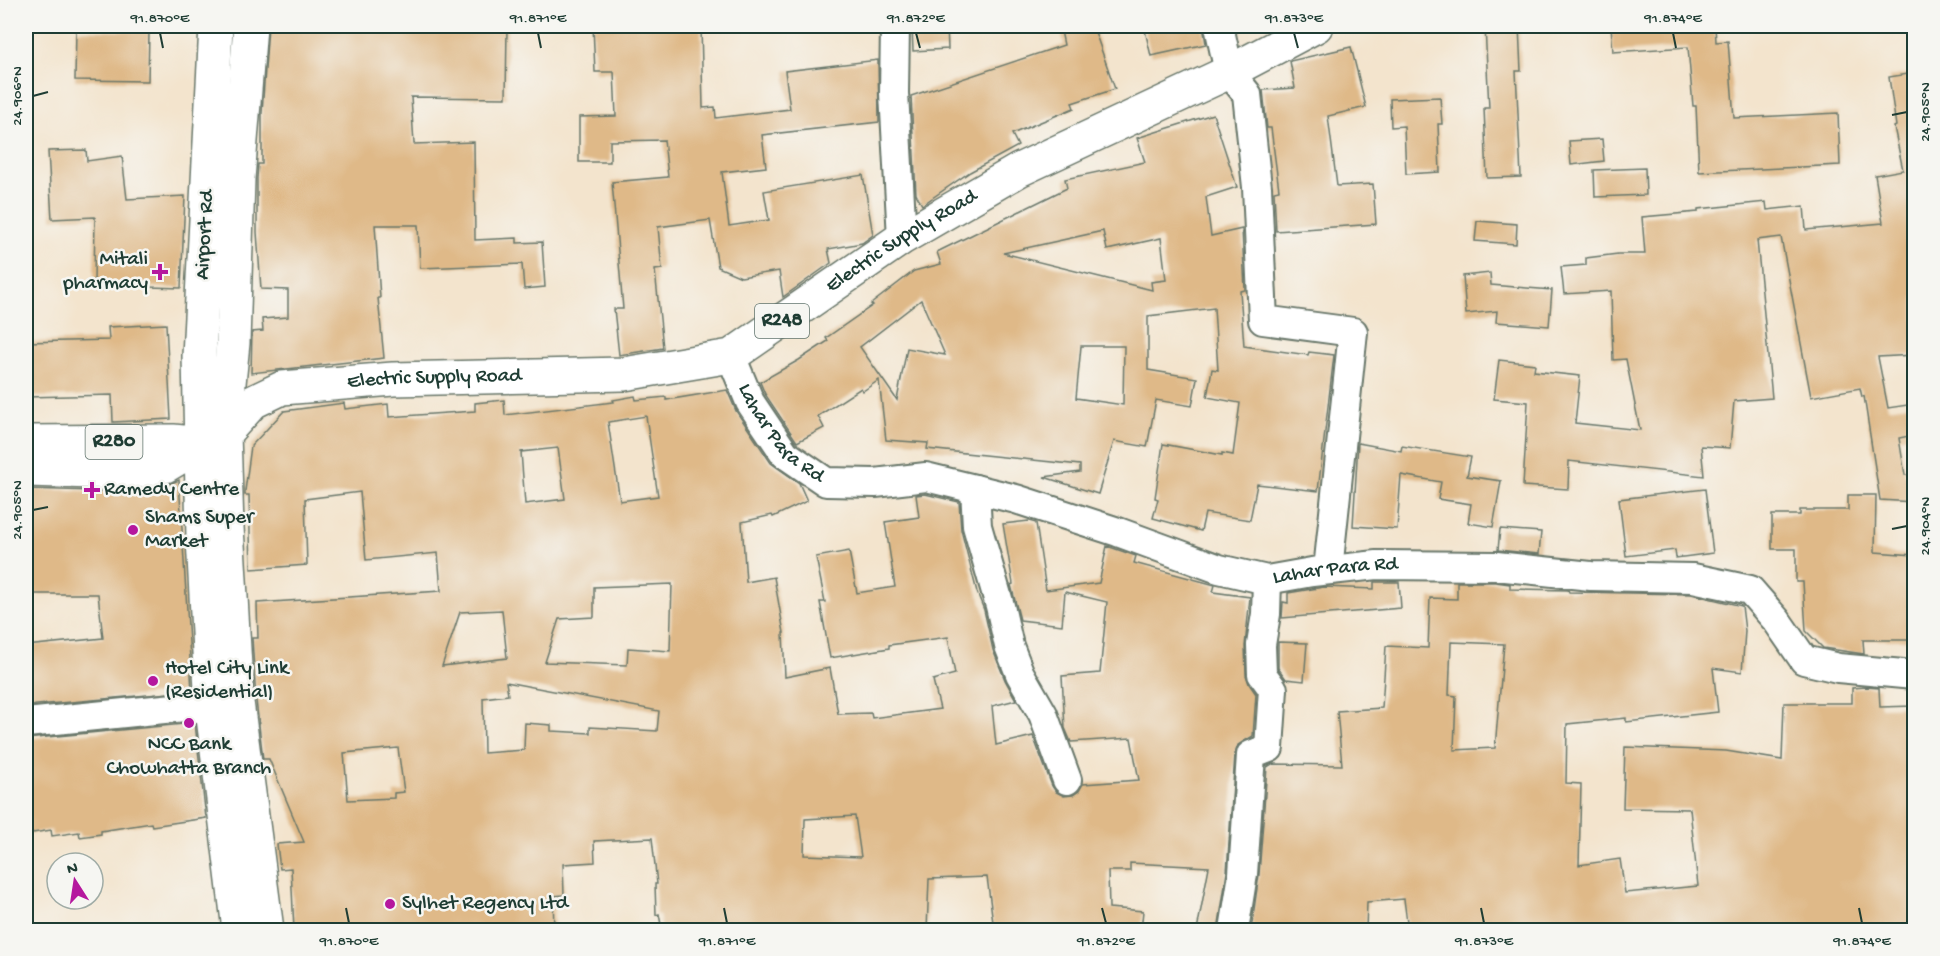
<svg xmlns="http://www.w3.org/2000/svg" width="1940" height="956" viewBox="0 0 1940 956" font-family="'Gochi Hand',sans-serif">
<rect width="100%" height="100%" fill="#f6f6f2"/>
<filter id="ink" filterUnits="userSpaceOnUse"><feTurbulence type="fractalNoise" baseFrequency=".0167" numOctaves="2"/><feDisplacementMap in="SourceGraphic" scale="12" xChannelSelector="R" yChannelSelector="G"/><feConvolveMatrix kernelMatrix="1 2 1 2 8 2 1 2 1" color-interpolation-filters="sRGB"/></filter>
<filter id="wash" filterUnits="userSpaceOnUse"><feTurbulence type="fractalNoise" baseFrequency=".008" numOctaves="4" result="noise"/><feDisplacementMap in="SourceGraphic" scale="24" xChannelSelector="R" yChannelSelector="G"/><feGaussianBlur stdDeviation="1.35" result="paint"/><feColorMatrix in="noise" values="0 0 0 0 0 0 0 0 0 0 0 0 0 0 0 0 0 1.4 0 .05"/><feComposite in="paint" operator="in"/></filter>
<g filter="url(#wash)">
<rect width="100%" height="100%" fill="#f3e4cd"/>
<g id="blocks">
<!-- building -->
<g fill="#dfb988" fill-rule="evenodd">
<path d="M268,26h239l-1,72 -95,-1 3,47 60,-2 1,98 42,-2v5l25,-1 3,45 -21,2 -2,-25 -102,4 -2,-43h-43l5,73h-2l6,60 -133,15 1,-41 11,-1 -1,-12 26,-2v-27l-27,-1 -4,-57v-54l1,-14h4v-51z"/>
<path d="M593,26h108l2,82 12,-1 1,11 74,-9 -5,-38 93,-11 1,62 -117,13 4,32 -44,5 7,54 40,-6 -5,-29 99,-16 10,60 -11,8 -34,6 3,14 -48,34 -4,-26 -38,6 -23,-10 -8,-47 -52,7 4,42 -7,1 8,78 -44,7 -5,-46h9l-11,-127 56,-5 -4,-37 -54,1v21h-31v-45l37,-1 -2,-44h-19z"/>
<path d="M912,26h35l1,23 -35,2z"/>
<path d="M1060,26h33l22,63 -43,14 2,5 -62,26 6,12 -48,26 -48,33 -6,-11 -5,-98 153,-51z"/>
<path d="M1144,26h59l3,18 -55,12z"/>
<path d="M1485,26h34l2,45h-5l5,106 -34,1 -3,-70h5z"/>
<path d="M1611,26h104l1,16 12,-1 6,77 104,-5 2,52 -141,7 -3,-66h-3l-5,-59 -75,5z"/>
<path d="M76,30l73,2 -1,49 -73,-1z"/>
<path d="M1351,47l15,60 -38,9 9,70 36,-2 3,40 -100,7 -2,-40 5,-1 -8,-62h-4l-4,-38 32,-2 -5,-27z"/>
<path d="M1914,73v108h-7l7,43v131l-36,2 10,51 26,-4v31l-15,3 6,37 9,1v26l-34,-2 -16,-104 -2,1 -2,-9 -49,9 -30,-160 -24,3 15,158 -38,3 -4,47 -29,-2 3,30 -135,-15 -1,28 -45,-3 5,-84 -34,-3 5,-39 36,4 -1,7 46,5 -5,47 65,7 -14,-71 -13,1 -2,-69 -47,3 -3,-27 25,-2v-7l32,-4h27l-3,-37 56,-5v-3l68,-7 1,8 37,-4 2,24 77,-7 -8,-48 28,-5 -9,-43 2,-1 -7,-49z"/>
<path d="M1440,97l2,27h-4l2,48 -34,2 -2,-48 -13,1 -1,-28z"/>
<path d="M1213,114l24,73 -31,10 5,39 31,-7 3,61 -5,1 4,55 64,9 1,-3 25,3 -16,136 -61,-7 -7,36 -45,-7 -4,18 -48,-13 5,-19 -3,-1 8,-54 59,11v-2l11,2 7,-52 -33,-6 5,-28 6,1 -4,-62 -66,8v54l49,8 -5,28 -36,-6 -9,47 -33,-6 -16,53 -54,-17 36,-5v-7l-153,-16 1,-6 -42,-3 -7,-60 -16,11 -2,-3 -43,28 6,12 -27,14 -32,-48 -5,-12 39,-22 29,-19 -2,-3 47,-33 -2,-1 43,-33 27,-7 -4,-12 130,-64 -2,-9 80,-17 -8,-24zM1103,231l4,19 54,-12 5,42 -15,2 1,8 -149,-37zM921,300l24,55 -38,-7 -10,52 -37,-53zM1081,346h43l-1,59 -47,-7z"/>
<path d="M1602,139l2,22 -33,4 -2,-24z"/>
<path d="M86,150l1,11 35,-5 5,43 58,-3 -4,92 -31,-1v-3l-56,-1 1,-66 -43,2 -4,-68z"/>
<path d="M1645,168l1,27 -51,2 -1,-27z"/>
<path d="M1477,221l40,3 -1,20 -41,-3z"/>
<path d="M1490,273l1,12 61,5 -3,36 -53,-4 1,-11 -31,3 -3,-38z"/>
<path d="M166,324l5,95 -58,3 -1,-27 -86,2v-55l83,-2 -1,-13z"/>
<path d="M727,390l9,21 35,52 28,20 8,18 -34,16 -1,-2 -30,7 4,60 28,-5 10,56h-1l2,44 45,-9 8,46 33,-1 1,5 68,-9 -7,-29 22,-6 -7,-37 -59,8v3l-59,10 -10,-56h5l-9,-45 33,-6 8,42 38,-6 -10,-65 34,-5 -3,-22 9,-1 34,8 2,28 16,62 7,18 9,40 12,30 11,20 -24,6 4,39 37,-9 19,50 4,6 8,4 9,-1 6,-4 4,-7 56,-4 -8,-42 -60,4 -6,-14 -3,-52 38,-3 7,-71 -42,-10 -3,33 -42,-5 -9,-35 2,-1 -10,-60 26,-3 7,2 10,67 53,-7 8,-37 29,10 -2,7 81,22 -2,7 37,5 -5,49 1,29 3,9 7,10 -3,42 -15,9 -3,9 -8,118 -9,58h-21l12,-63 -79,-4v8h-22l1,37 34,3 -2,19h-147l-7,-53 -58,2 -2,51h-265l-3,-16 -3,1 -1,-31h2l-5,-46 -58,3 1,21 -32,2 1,31 -11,1 1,34h-260l-3,-62 -11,1 -3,-25 27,-2 -35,-83h-6l-7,-59 -4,-62h6l-1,-35 184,-12 -3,-38 -72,7 -6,-68 -55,7 2,66 -56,4 -2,-74h-4v-4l6,-45 33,-35 60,-8 1,6 43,-5 1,13 86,-6v-8l29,-3 1,15 109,-13 -1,-2 22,-4 1,4 30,-3v3zM646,416l12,80 -38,5 -12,-79zM558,448l7,51 -40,5 -4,-52zM672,584l-2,67 -42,-3 -1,17 -82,-3 14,-43 35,-2v-30zM502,610l5,48 -65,8 18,-54zM506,682l153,29 -2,20 -67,-4v6l-39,-2v-6l-26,-2 -1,27 -40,3 -1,-55 25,-3zM398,748l6,44 -10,1v5l-46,2 -4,-47zM855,816l6,41 -57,-2 1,-36z"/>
<path d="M1358,443l43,8 1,-5 69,11 -4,19 34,5 -8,46 -25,-4 3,-19 -33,-5 3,-17 -40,-7 -4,54 -44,-3z"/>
<path d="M179,480l13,211 -166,15v-60l77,-8 -5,-44h-72v-105l102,3 41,-8z"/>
<path d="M1705,489l8,64 -37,5 -1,-8 -49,6 -7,-57z"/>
<path d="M1848,495h28l-1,57 39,3v85h-51l1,14 -41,-6 -17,-17 -3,-49h-7v-33h-24v-34h28v-5h48z"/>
<path d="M1500,529l41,3 -2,22 -41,-4z"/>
<path d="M1374,582h25l2,26 -119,10 1,-16 5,1v-10l36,-6 50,2z"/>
<path d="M1457,582h38l15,2v5l58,1 1,2 122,2 51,12 3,25 -3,41 -29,-4 5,44 -92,10v-4l-59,6 -1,59 15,1 -2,81 41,-6 5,34 73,-7 -8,-77 -67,-1 2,-61 101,4 56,9 2,-57h68v-15l14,-1 13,1 1,19 34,-1v221l-27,-2 1,5h-480l-4,-31 -37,3 -1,28h-31l-41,-3v3h-43l8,-55 8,-108 5,-3 70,1 -5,-54 45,-3 4,-62 42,2 2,-50 27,1zM1451,642l53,2 -9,104 -41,2 2,-54 -7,-1z"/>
<path d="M1278,642l29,1 -3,38 -18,-2 -8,-11z"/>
<path d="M184,724h11l11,94 -54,8 -1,-3 -50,8v3l-21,3 -1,-5 -27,4 -1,-6 -25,4v-95z"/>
</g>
</g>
</g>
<g filter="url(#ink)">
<use href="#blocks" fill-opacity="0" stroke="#69776a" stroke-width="1.5"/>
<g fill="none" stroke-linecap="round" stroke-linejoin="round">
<!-- street casing -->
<g stroke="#69776a" stroke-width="32">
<g id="street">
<path d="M895,26l-1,67 8,145"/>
<path d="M1219,26l10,46 18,22 10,93 6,133 90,12 -25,238"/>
<path id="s1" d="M731,356l19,46 35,52 41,28 49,1 51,-6 90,22 102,33 101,37 48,11 45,-8 65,-7 119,1 95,10 102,2 57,12 27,31 27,39 34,8 76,7"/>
<path d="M975,489l2,37 23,80 9,40 11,28 23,40 24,66"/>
<path d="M26,723l158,-16 28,2"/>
<path d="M1234,930l9,-56 8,-119 18,-7 4,-59 -11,-15 -1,-29 5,-31 1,-34"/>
</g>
</g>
<!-- secondary casing -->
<g stroke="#69776a" stroke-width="36">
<g id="secondary">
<path d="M216,26l-17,330 4,182 9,171 27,221"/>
<path d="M250,26l-12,153 -5,164 -9,91 3,93 10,175 30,228"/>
</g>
</g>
<!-- primary casing -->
<g stroke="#69776a" stroke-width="36">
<g id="primary">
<path d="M26,442l147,-1 29,3"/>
<path id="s2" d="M26,470l103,3 36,-7 37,-22 22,-10 29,-32 29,-14 111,-9 231,-5 107,-18 171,-118 117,-68 210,-98 87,-46"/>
</g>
</g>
<!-- street -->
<use href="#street" stroke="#fff" stroke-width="28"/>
<!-- secondary -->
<use href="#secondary" stroke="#fff" stroke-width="33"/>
<!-- primary -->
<use href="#primary" stroke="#fff" stroke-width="33"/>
</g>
</g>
<!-- ticks -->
<path fill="none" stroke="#1f3d34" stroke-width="2" d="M160,33l3,15M538,33l3,15M916,33l4,15M1294,33l4,15M1673,33l3,15M33,96l15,-4M1892,115l15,-3M33,510l15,-3M1892,529l15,-3M346,908l3,15M724,908l3,15M1102,908l4,15M1481,908l3,15M1859,908l3,15"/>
<!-- markers -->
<g fill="#b5179e" stroke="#f6f6f2" stroke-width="2">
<path d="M157 263h6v6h6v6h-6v6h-6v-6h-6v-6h6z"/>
<path d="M89 481h6v6h6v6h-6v6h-6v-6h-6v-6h6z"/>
<circle cx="133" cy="530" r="6"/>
<circle cx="153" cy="681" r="6"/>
<circle cx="189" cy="723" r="6"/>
<circle cx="390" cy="904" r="6"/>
</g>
<g text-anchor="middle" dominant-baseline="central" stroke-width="5" stroke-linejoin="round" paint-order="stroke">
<!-- shield labels -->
<g fill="#f6f6f2" stroke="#60746d" stroke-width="1.5">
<rect x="755" y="304" width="54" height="34" rx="4.5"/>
<rect x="85.5" y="425" width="57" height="34" rx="4.5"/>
</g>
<g font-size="20" font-weight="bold" fill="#1f3d34">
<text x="782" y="321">R248</text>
<text x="114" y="442">R280</text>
</g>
<!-- street labels -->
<g font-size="21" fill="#1f3d34" stroke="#f6f6f2">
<text transform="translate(206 235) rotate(-87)">Airport Rd</text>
<text stroke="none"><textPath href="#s2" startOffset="939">Electric Supply Road</textPath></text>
<text stroke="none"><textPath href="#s2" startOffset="435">Electric Supply Road</textPath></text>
<text stroke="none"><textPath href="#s1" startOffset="94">Lahar Para Rd</textPath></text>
<text stroke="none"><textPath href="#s1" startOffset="688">Lahar Para Rd</textPath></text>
</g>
<!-- poi labels -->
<g font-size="21" fill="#1f3d34" stroke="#f6f6f2" text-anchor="start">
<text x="148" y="260" text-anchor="end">Mitali<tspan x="148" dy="24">pharmacy</tspan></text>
<text x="104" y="490">Ramedy Centre</text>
<text x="145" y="518">Shams Super<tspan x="145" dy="24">Market</tspan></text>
<text x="165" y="669">Hotel City Link<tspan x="165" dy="24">(Residential)</tspan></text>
<text x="189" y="745" text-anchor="middle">NCC Bank<tspan x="189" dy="24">Chowhatta Branch</tspan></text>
<text x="402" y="904">Sylhet Regency Ltd</text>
</g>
</g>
<!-- margin -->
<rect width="1940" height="956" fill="none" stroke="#f6f6f2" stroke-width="66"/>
<!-- north arrow -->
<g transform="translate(75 881) rotate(348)"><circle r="28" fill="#f6f6f2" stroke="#a0aca6" stroke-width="1.5"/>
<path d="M0-4.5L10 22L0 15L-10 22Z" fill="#b5179e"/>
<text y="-9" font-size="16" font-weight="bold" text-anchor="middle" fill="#1f3d34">N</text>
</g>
<rect x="33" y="33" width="1874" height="890" fill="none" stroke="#1f3d34" stroke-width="2"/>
<g font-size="15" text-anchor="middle" fill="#1f3d34">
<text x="160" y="22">91.870°E</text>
<text x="538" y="22">91.871°E</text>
<text x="916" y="22">91.872°E</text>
<text x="1294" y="22">91.873°E</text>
<text x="1673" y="22">91.874°E</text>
<text transform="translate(16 96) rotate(-90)" y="5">24.906°N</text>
<text transform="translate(1924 112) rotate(-90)" y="5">24.905°N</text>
<text transform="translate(16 510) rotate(-90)" y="5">24.905°N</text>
<text transform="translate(1924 526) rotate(-90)" y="5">24.904°N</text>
<text x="349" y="945">91.870°E</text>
<text x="727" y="945">91.871°E</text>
<text x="1106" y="945">91.872°E</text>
<text x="1484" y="945">91.873°E</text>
<text x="1862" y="945">91.874°E</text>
</g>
</svg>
